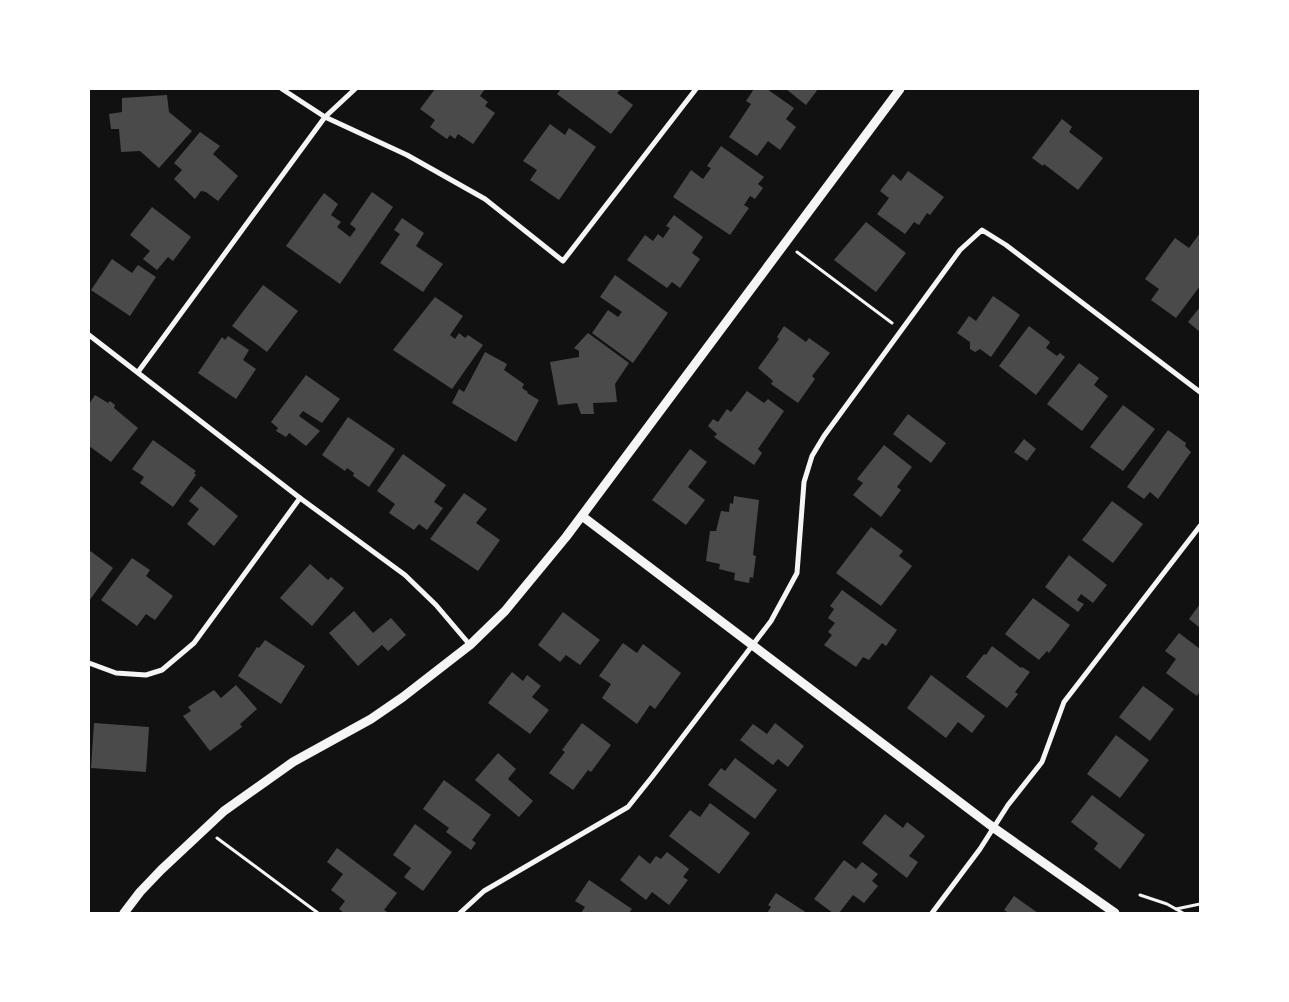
<svg xmlns="http://www.w3.org/2000/svg" width="1289" height="1002" viewBox="0 0 1289 1002" font-family="Signika,sans-serif">
<rect width="100%" height="100%" fill="#111"/>
<!-- building -->
<g fill="#4a4a4a">
<path d="M435,89h50l-5,7 8,6 -3,4 10,7 -22,31 -15,-10 -3,5 -5,-4 -3,4 -17,-12 5,-7 -15,-11z"/>
<path d="M561,89h60l-4,4 16,12 -22,29 -54,-40z"/>
<path d="M754,89h13l27,19 -8,11 10,8 -16,23 -12,-9 -11,15 -28,-19 22,-33 -5,-3z"/>
<path d="M786,89h32l-12,16z"/>
<path d="M167,95l2,17 23,19 -33,37 -19,-17 -19,1 -2,-23h-8l-2,-15 13,-2v-14z"/>
<path d="M1062,119l10,8 -3,5 34,26 -25,32 -34,-26 -1,2 -11,-8z"/>
<path d="M550,124l15,11 4,-7 27,19 -37,53 -29,-20 7,-10 -14,-9z"/>
<path d="M200,132l20,14 -7,8 25,22 -20,25 -12,-9 -5,-1 -6,8 -21,-20 8,-9 -8,-7z"/>
<path d="M721,146l43,31 -6,7 5,4 -8,11 -5,-3 -6,9 5,3 -19,27 -57,-38 18,-27 12,9 8,-11 -4,-2z"/>
<path d="M908,171l36,26 -14,18 -3,-2 -8,12 -5,-3 -9,12 -28,-20 12,-16 -9,-7 13,-17 8,7z"/>
<path d="M372,192l21,15 -53,77 -54,-38 38,-53 14,11 -7,11 10,7 -4,5 13,10 6,-8 -6,-5z"/>
<path d="M152,207l39,30 -18,24 -5,-4 -11,13 -14,-11 7,-8 -20,-16z"/>
<path d="M674,215l29,22 -11,16 8,6 -20,29 -8,-6 -5,6 -40,-28 18,-25 8,6 5,-7 5,4 7,-10 -4,-2z"/>
<path d="M402,218l22,15 -8,13 27,18 -20,28 -43,-29 20,-29 -6,-4z"/>
<path d="M866,222l40,31 -30,39 -42,-32z"/>
<path d="M1200,233v53l-24,32 -25,-18 8,-11 -14,-10 30,-41 14,10z"/>
<path d="M112,259l20,14 6,-8 18,12 -26,39 -39,-26z"/>
<path d="M615,275l53,38 -35,50 -41,-30 16,-23 10,7 4,-5 -22,-15z"/>
<path d="M263,285l35,26 -31,41 -35,-26z"/>
<path d="M993,296l27,19 -29,42 -11,-8 -5,3 -5,-3v-7l-13,-9 12,-17 7,5z"/>
<path d="M435,297l28,19 -13,19 5,4 4,-6 6,5 3,-3 15,10 -31,44 -59,-39z"/>
<path d="M1200,307v25l-12,-10z"/>
<path d="M784,326l22,16 3,-4 21,15 -18,23 3,3 -17,24 -27,-19 2,-3 -15,-13 21,-29 -2,-2z"/>
<path d="M1029,326l21,16 -4,6 11,8 3,-3 5,4 -29,38 -37,-29z"/>
<path d="M588,333l41,30 -14,21 2,18 -24,1 1,11h-13l-4,-11 -19,2 -8,-43 29,-5v-6l-5,-3z"/>
<path d="M228,336l21,14 -6,10 13,9 -20,30 -38,-26 24,-36 3,3z"/>
<path d="M485,352l22,12 -3,6 20,14 -2,4 6,4 -1,1 12,7 -23,42 -64,-39 7,-14 5,3z"/>
<path d="M1079,363l20,15 -5,7 14,11 -26,35 -35,-27z"/>
<path d="M306,375l34,24 -18,24 -19,-12 -4,5 21,15 -14,15 -17,-13 -3,4 -10,-6 2,-3 -7,-6z"/>
<path d="M747,391l17,12 4,-4 16,12 -26,38 4,4 -8,12 -40,-28 3,-3 -9,-8 5,-7 5,3 9,-13 4,3z"/>
<path d="M95,395l13,8 2,-2 5,4 -1,3 24,20 -27,34 -22,-16v-42z"/>
<path d="M1123,405l32,24 -32,42 -33,-24z"/>
<path d="M908,414l38,29 -15,20 -38,-29z"/>
<path d="M348,417l47,32 -26,38 -16,-11 1,-3 -7,-5 -2,3 -23,-16z"/>
<path d="M1168,430l18,13 -1,3 6,6 -33,47 -8,-7 -6,7 -17,-12z"/>
<path d="M1024,439l12,10 -9,12 -13,-9z"/>
<path d="M153,440l43,31 -2,2 2,2 -23,32 -33,-24 4,-6 -12,-8z"/>
<path d="M884,445l28,22 -15,20 4,3 -20,27 -28,-22 10,-12 -6,-4z"/>
<path d="M690,449l17,13 -19,25 17,13 -19,25 -34,-25z"/>
<path d="M403,454l43,31 -12,17 9,6 -16,22 -8,-6 -5,6 -25,-17 6,-9 -18,-13z"/>
<path d="M201,486l37,30 -24,30 -27,-22 12,-15 -10,-8z"/>
<path d="M464,493l23,16 -11,14 24,17 -22,31 -48,-32z"/>
<path d="M734,496l25,4 -6,55 3,1 -3,22 -3,-1 -1,6 -15,-3 1,-7 -16,-4 1,-5 -14,-3 4,-30h6l5,-20 8,1 1,-9 3,1z"/>
<path d="M1112,501l31,23 -30,39 -31,-23z"/>
<path d="M871,527l32,24 -4,5 13,10 -31,40 -45,-33z"/>
<path d="M89,550l24,18 -24,33z"/>
<path d="M1069,555l38,30 -14,18 -12,-9 -4,6 7,4 -6,8 -33,-25z"/>
<path d="M132,558l18,12 -4,6 27,20 -18,24 -9,-6 -9,12 -36,-26z"/>
<path d="M310,564l18,16 3,-3 13,11 -32,38 -32,-28z"/>
<path d="M842,590l55,40 -11,16 -4,-3 -13,17 -6,-3 -7,10 -32,-22 8,-10 -4,-3 7,-9 -7,-5 6,-9 -4,-3z"/>
<path d="M1033,598l37,27 -21,28 -2,-2 -8,9 -34,-26z"/>
<path d="M1200,604v24l-11,-9z"/>
<path d="M354,611l19,22 18,-15 15,17 -18,16 -6,-6 -24,21 -29,-33z"/>
<path d="M563,612l37,28 -20,25 -14,-10 -6,7 -22,-17z"/>
<path d="M1179,633l21,16v42l-3,5 -31,-23 10,-14 -11,-8z"/>
<path d="M265,640l40,26 -24,38 -43,-28 19,-29 2,1z"/>
<path d="M623,643l14,10 6,-9 38,29 -26,36 -5,-4 -13,19 -35,-26 9,-14 -12,-8z"/>
<path d="M992,646l29,22 1,-1 8,5 -15,20 3,2 -11,14 -41,-31 18,-23 2,1z"/>
<path d="M512,672l11,9 4,-6 14,11 -9,11 17,13 -19,24 -42,-31z"/>
<path d="M931,675l54,41 -13,17 -14,-11 -12,16 -39,-30z"/>
<path d="M236,685l21,24 -17,15 2,3 -32,24 -27,-35 8,-5 -3,-4 26,-17 7,8z"/>
<path d="M1143,686l31,23 -24,32 -31,-24z"/>
<path d="M94,723l55,4 -3,45 -55,-4z"/>
<path d="M582,723l29,22 -20,27 -3,-2 -15,20 -24,-17 16,-21 -3,-2z"/>
<path d="M775,723l29,23 -16,21 -10,-8 -5,6 -33,-25 13,-16 14,10z"/>
<path d="M1116,735l33,25 -29,38 -33,-24z"/>
<path d="M498,753l18,16 -8,10 25,22 -14,16 -44,-37z"/>
<path d="M735,758l42,32 -22,29 -47,-34 13,-17 4,3z"/>
<path d="M444,780l47,35 -19,25 4,3 -5,7 -25,-18 3,-4 -26,-19z"/>
<path d="M1092,795l53,40 -25,34 -26,-20 4,-6 -27,-21z"/>
<path d="M710,803l40,30 -31,41 -50,-38 21,-26 10,7z"/>
<path d="M885,814l18,14 4,-6 18,14 -16,20 9,6 -11,16 -45,-35z"/>
<path d="M415,824l37,28 -29,39 -19,-14 7,-9 -18,-13z"/>
<path d="M337,848l60,45 -13,17 5,3h-45l-5,-4 6,-8 -14,-11 12,-16 -16,-12z"/>
<path d="M667,852l22,17 -6,8 5,3 -19,25 -17,-13 -6,8 -26,-20 19,-25 11,9 6,-8 5,3z"/>
<path d="M844,860l12,9 6,-7 16,12 -6,7 6,5 -14,17 -11,-8 -14,18h-6l-19,-14z"/>
<path d="M589,880l43,29 -3,4h-48l4,-6 -10,-6z"/>
<path d="M776,893l31,20h-40l4,-6 -3,-2z"/>
<path d="M1014,896l24,17h-32l1,-1 -3,-2z"/>
</g>
<g fill="none" stroke-linecap="round" stroke-linejoin="round">
<!-- path -->
<g stroke="#f5f5f5" stroke-width="3">
<path d="M797,252l95,71"/>
<path d="M217,838l101,75"/>
<path d="M1140,895l27,9 16,9"/>
<path d="M1176,909l24,-5"/>
</g>
<!-- minor -->
<g stroke="#f5f5f5" stroke-width="5">
<path d="M282,89l43,28 82,38 78,44 78,62 133,-172"/>
<path d="M89,335l211,163 105,77 31,30 34,40"/>
<path d="M138,372l187,-255 30,-28"/>
<path d="M89,663l27,10 30,2 16,-5 32,-27 106,-145"/>
<path d="M460,913l24,-22 144,-84 24,-30 119,-156 26,-48 7,-91 8,-26 12,-20 136,-186 22,-20 24,15 194,147"/>
<path d="M932,913l48,-64 28,-44 34,-43 22,-60 136,-176"/>
</g>
<!-- tertiary -->
<g stroke="#f5f5f5" stroke-width="9">
<path d="M582,516l412,312 121,85"/>
<path d="M124,913l16,-21 21,-22 63,-59 69,-49 78,-43 32,-22 67,-52 35,-34 61,-74 334,-448"/>
</g>
</g>
<!-- border -->
<rect width="1289" height="1002" fill="none" stroke="#ffffff" stroke-width="180"/>
</svg>
